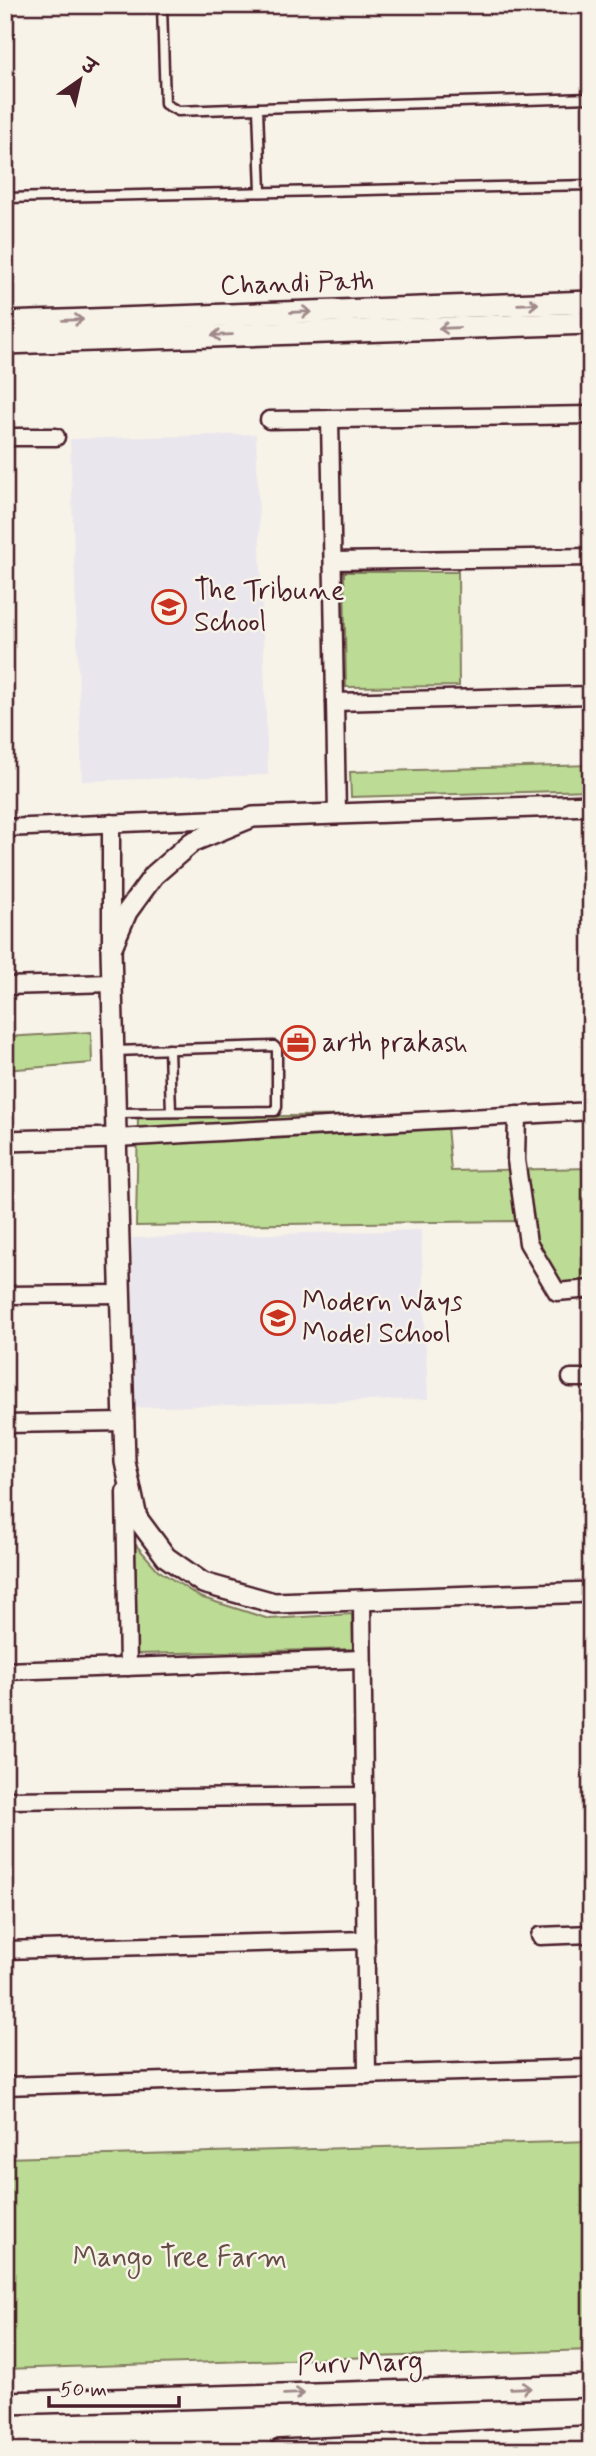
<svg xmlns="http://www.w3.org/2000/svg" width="596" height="2456" viewBox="0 0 596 2456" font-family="Mynerve,'Playpen Sans Deva',sans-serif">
<rect width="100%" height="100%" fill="#f7f3e8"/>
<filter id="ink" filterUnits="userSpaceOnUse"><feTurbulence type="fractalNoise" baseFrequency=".0143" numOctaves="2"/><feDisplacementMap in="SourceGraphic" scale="14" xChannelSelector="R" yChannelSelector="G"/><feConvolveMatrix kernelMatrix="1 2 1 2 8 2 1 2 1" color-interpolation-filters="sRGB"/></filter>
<g filter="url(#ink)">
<!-- built -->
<g fill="#eae6ed">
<path d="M256,434l12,341 -186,6 -12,-342z"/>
<path d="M421,1230l7,169 -295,9 -1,-170z"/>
</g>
<!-- green -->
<g fill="#bcdc95" stroke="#837e60" stroke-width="2">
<path d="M497,5h94v3l-94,1z"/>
<path d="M458,572l1,114 -113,1 -2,-115z"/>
<path d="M591,765v25l-240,7 -1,-25z"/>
<path d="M91,1032l1,31 -87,7v-33z"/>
<path d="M446,1115l5,56 140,-3v123l-34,1 -43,-71 -378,5 2,-109z"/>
<path d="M135,1544l23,26 42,27 69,22 83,-5 1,35 -216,5z"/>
<path d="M591,2141v209l-586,19v-211z"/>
</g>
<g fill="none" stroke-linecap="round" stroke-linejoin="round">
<!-- service casing -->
<g stroke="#4a1f2b" stroke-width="13">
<g id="service">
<path d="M162,5l3,99 13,7 80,-3"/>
<path d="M5,180l1,18"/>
<path d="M261,192l-3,-84 333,-10"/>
<path d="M5,198l586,-13"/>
<path d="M169,1049l2,63"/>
<path d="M114,1051l160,-5 3,3v58l-2,4 -158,2"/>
</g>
</g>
<!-- minor casing -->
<g stroke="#4a1f2b" stroke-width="21">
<g id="minor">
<path d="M330,419l7,395"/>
<path d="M269,420l322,-5"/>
<path d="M5,437h51"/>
<path d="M333,561l258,-4"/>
<path d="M335,702l256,-7"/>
<path d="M111,823v124"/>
<path d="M5,828l239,-10"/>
<path d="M5,986l107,-3"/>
<path d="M517,1115l-1,45 12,83 29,49 34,-3"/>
<path d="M116,1138l475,-27"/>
<path d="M5,1295l115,-1"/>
<path d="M571,1378h20"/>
<path d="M5,1424l119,-2"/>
<path d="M125,1492l3,175"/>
<path d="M362,1600l5,475"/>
<path d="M5,1671l357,-12"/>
<path d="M5,1800l359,-4"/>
<path d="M540,1936l51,-2"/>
<path d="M5,1950l361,-10"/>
<path d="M5,2086l586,-18"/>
</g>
</g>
<!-- tertiary casing -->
<g stroke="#4a1f2b" stroke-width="24">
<g id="tertiary">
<path d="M591,805l-338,12 -61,25 -38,33 -27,37 -16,37 14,513 12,56 29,39 37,26 71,20 317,-11"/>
<path d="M5,1141l111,-3"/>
</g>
</g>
<!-- secondary casing -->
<g stroke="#4a1f2b" stroke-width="26">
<g id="secondary">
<path d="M5,323l586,-21"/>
<path d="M5,343l586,-20"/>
<path d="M5,2403l586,-17"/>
<path d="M280,2451l311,-14"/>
</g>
</g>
<!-- service -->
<use href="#service" stroke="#f7f3e8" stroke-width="8"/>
<!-- minor -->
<use href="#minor" stroke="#f7f3e8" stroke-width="16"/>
<!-- tertiary -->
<use href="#tertiary" stroke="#f7f3e8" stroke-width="19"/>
<!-- secondary -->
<use href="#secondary" stroke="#f7f3e8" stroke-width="21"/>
</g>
<!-- one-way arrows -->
<defs><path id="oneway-shaft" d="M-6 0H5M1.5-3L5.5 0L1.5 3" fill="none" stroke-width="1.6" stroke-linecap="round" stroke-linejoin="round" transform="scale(1.75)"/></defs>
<g stroke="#a0898a">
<use href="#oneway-shaft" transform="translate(528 304) rotate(-2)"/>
<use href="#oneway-shaft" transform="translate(301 312) rotate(-2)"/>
<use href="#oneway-shaft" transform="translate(73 320) rotate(-2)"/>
<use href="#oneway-shaft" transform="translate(449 328) rotate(178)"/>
<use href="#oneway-shaft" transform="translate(222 335) rotate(178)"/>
<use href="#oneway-shaft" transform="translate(521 2388) rotate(-2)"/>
<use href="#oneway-shaft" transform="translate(294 2394) rotate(-2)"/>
</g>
</g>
<!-- icons -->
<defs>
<g id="school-ring" transform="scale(1.75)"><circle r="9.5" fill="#f7f3e8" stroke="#c8321e" stroke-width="1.5"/><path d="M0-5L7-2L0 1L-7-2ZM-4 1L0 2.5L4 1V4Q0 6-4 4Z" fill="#c8321e"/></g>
<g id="office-ring" transform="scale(1.75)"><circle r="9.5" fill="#f7f3e8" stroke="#c8321e" stroke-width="1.5"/><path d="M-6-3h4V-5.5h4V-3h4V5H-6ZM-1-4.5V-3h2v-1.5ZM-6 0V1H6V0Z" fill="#c8321e"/></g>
</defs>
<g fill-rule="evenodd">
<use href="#school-ring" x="169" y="607"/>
<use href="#office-ring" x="298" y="1043"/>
<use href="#school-ring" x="278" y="1318"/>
</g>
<g text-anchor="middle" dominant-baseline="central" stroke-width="5" stroke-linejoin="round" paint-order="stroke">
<!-- street labels -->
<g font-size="28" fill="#4a1f2b" stroke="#f7f3e8">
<text transform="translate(297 284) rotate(-2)">Chandi Path</text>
<text transform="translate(360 2364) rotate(-2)">Purv Marg</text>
</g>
<!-- poi labels -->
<g font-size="28" fill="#4a1f2b" stroke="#f7f3e8" text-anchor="start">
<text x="194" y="591">The Tribune<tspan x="194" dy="32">School</tspan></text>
<text x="322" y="1043">arth prakash</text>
<text x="302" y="1302">Modern Ways<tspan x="302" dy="32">Model School</tspan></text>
</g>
<!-- park labels -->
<g font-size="28" fill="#664e46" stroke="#f7f3e8">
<text x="180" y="2258">Mango Tree Farm</text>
</g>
</g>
<!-- margin -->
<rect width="596" height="2456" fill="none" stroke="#f7f3e8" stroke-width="28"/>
<rect x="14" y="14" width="568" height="2428" fill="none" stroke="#4a1f2b" stroke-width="2.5" filter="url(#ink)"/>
<!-- north arrow -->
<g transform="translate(80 80) rotate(34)" stroke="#f7f3e8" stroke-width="5" paint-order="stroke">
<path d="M0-5L12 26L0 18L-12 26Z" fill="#4a1f2b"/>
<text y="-10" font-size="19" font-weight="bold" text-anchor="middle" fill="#4a1f2b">उ</text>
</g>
<!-- scale -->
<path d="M49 2396v10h130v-10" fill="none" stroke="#4a1f2b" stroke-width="3.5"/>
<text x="60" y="2396" font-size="21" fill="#4a1f2b" stroke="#f7f3e8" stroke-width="5" paint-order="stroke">50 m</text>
</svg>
